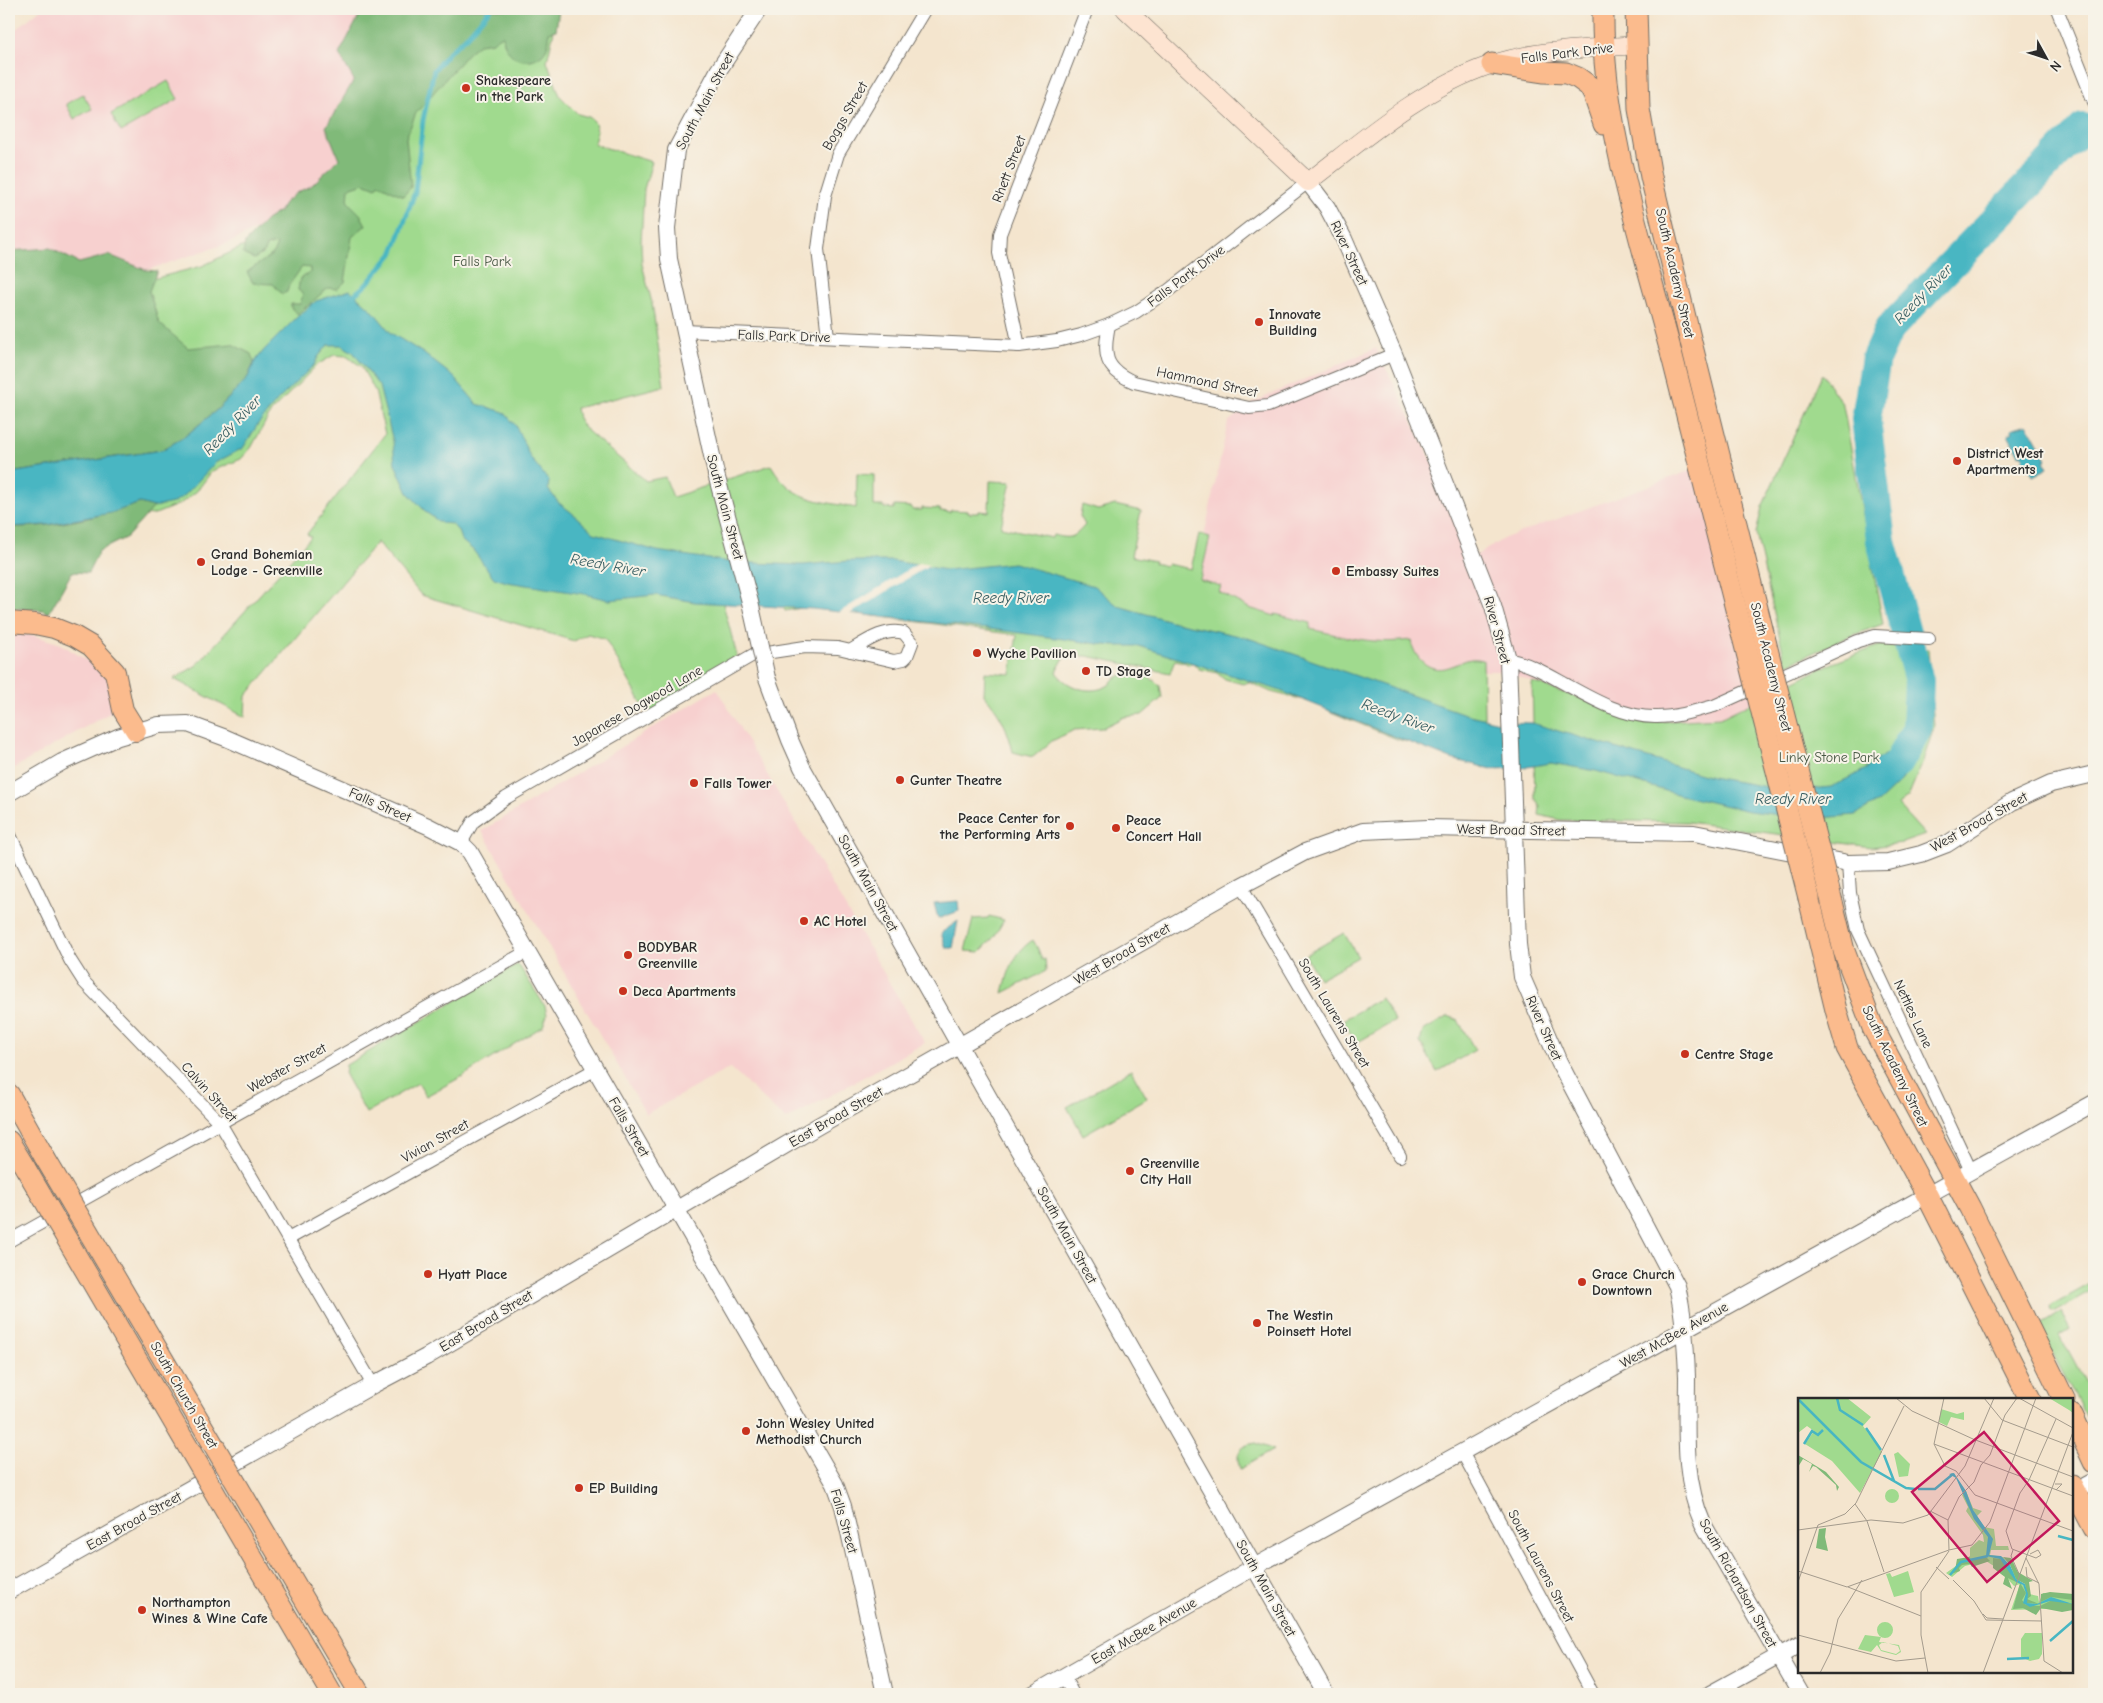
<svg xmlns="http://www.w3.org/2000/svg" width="2103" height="1703" viewBox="0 0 2103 1703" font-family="'Comic Neue',sans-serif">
<rect width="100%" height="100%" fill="#f7f3e8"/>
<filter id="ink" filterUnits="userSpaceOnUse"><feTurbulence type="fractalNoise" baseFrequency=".02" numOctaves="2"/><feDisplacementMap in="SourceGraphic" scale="10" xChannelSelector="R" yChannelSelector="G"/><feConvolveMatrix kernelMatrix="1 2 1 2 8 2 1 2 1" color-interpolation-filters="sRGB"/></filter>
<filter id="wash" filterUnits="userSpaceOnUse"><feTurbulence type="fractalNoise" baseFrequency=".0096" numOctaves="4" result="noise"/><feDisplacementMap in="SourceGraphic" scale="20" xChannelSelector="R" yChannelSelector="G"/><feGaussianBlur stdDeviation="1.12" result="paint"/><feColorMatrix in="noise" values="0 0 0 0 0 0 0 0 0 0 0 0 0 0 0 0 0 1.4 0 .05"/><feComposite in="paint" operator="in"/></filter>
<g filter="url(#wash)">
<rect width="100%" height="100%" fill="#f4e5ce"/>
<!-- built -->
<g fill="#f7d0cf">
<path d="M41,9h366l-38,119 -69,79 -69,35 -222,74v-281z"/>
<path d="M1376,348l84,170 12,40 33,-20 201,-73 58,231 -44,22 -71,4 -133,-46 -7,-5h-65l-209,-63 -39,-33 32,-153 25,-20z"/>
<path d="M9,633l23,2 29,9 25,16 22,18 5,33 -104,60z"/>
<path d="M717,689l208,354 -139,77 -56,-52 -84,46 -164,-283z"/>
</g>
<!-- green -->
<g fill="#a0da8e" stroke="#66825c">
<path d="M559,9l-12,52 13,35 18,18 11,3 5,4 3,9 -3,14 58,18 -8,27 -3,54 1,21 10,39 12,83 -88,22 2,10 6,10 62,53 19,-4 8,20 98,-32c22,37 47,35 85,43l1,-34 17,1v31h9l1,2 10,1v-3l18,1v3h10v-2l18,1v2l10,1 1,-2 18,1v2h10v-2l10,1 1,-31 21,1 -10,45 51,11 1,-3c18,4 20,4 32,-10l-5,-9 2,-11 16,5 17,-5 26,6 -10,45 24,5 -1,2 12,3 1,-2 24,5 8,-35 11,3 -10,43 21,6 -2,6 30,16 26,8v-2l36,9 -1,6c36,8 64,16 101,11 3,18 18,34 38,27 13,-4 19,-11 34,-7l2,108 -30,-13 -58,-16 -66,-27 -12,-8 -48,-12 -22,-10 -6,2 -18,-5 -7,-6 -19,-4 -6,-6 -4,2 -5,-3 -9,-2 -5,13 -83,-17h-22l-9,16c11,16 35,24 53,13 3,-3 4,-7 8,-8 16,-7 32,-3 43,9l2,12 -20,17 -18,2 -22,11 -28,2 -22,11 -19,16 -20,-5c-5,-23 -13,-40 -29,-57l1,-23 26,2 6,-39 -210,-28 -22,4 -3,-7 -61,-8 16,60 -63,44 -26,14 -43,-75 -17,-5 -14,7 -153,-46 -44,-53 -131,154 -1,21 -71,-38 23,-14 114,-128 -4,-3 78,-100 -10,-43 -14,-25 -15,-10 -12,-1 -17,10 -46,47 -20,36 -10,11 -29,12 -15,20 -17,13 -27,11 -20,-2 -124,31v-227l193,-51 86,-41 71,-69 40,-140z"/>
<path d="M168,81l10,18 -57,33 -10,-18z"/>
<path d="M83,94l9,15 -18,10 -8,-15z"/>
<path d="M1822,374l21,31 40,219 -35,13 -62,28 -30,-131 6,-27z"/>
<path d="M1881,645l47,4 6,78 -11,34 -15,36 -10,8 27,30 -23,8 -31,4 -183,-25 -128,-2 -21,-5 1,-9 -5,-8 -3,-116 117,40 71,-4 108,-53z"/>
<path d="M989,916l15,4 -10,17 -14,15 -15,-1 8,-32 15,-1z"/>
<path d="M1344,933l14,24 -39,22 -14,-24z"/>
<path d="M1033,940l5,9 4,11 3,-1 1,12 -43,22c5,-21 11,-41 30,-53z"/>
<path d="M518,964l27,42 2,9 -4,11 -80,50 -37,20 -8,-13 -52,30 -21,-38 1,-10z"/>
<path d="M1381,998l14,23 -39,22 -13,-23z"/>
<path d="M1448,1016l10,4 17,30 -38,22 -17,-30 3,-11z"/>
<path d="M1131,1070l16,28 -64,37 -16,-28z"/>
<path d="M2094,1282v8l-39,22 -4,-1 -1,-3 2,-3z"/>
<path d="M2062,1312l9,17 -11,6 34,63v34l-56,-106z"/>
<path d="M1256,1443l17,7 -33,19c-5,-16 -1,-23 16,-26z"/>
</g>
<!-- forest -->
<g fill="#80ba79" stroke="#567252">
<path d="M363,9h196l-3,21 -7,2c4,36 -44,38 -46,4l-5,1 -5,5 -14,2 -11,9 -52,60 -10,25 5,49 -8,9 -24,-12 -3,4 -12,-5 -15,5 -1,14 12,12 6,11 -14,12 -7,45 -8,7 -9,-1 -30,26 -7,-6v-4h9l3,-10 -5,-4 2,-12 10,-5v-5l-8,-1 -13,18 -2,7 -5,2 -9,-10 -20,-1 -6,-11 26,-18 4,-10 -11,2 -1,6 -11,7 -11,-5 2,-11 21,-23 14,-9 4,-8 12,-10 16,-8 27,-26 -13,-32 28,-47 -15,-26z"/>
<path d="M50,248l29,15 30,-8 37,15 11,1 -8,20 10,32 29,25 44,-4 19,10 3,9 -7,16 -29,30 -34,28 -22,13 -153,23v-222z"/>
<path d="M140,503l14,4 -27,30 -28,14 -11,22 -16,-1 -23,41 -7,-3 -33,-2v-81c44,1 90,-10 131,-24z"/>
</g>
<!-- water -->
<g fill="#48b6c2" stroke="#3a7076">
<path d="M350,290l23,21 18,22 32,20 31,24 23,27 27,8 12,14 14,31 19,24 -1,8 11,14 12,9 23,21 63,18 72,11 74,3 46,-4h44l53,9 68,-7 80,23 24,20 53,15 77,17 217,76 34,8 33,1 179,54 79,14 41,-4 35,-18 51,-40 2,21 -17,30 -23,22 -24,13 -45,4 -61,-8 -69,-16 -84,-24 -45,-8 -30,5 -29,1 -41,-10 -173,-69 -139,-44h-26l-107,-15 -193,-22 -118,-7 -40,-7 -46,5 -25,-6 -77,-12 -13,-4 -21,-28 -12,-10 -3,-9 -6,-7 -11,-1 -14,-10 -19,-20 -13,-29 -2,-23 -14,-55 -26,-34 -12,-7h-13l-10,12 -4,8 -36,35 -20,24 -15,24 -28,15 -30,32 -12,8 -19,4 -14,-4 -29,10 -64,12 -38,2v-54l153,-23 22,-13 34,-28 29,-30 7,-16 10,-13 31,-31 21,-18z"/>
<path d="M2027,424l20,35 -3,2 4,7 -15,8 -5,-8 -2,1 -5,-8 3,-3 -3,-4 -2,1 -11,-20 5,-3 -2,-3z"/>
<path d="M958,901l1,10 -21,8 -4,-16z"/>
<path d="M958,921l-5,27h-7l-5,-15z"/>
</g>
<!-- pier -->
<path fill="#f4e5ce" d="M919,563l10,2 -82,51 -12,-1z"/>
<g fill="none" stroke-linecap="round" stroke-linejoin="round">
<!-- stream -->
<path stroke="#48b6c2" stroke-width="5" d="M350,298l16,-13 26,-31 5,-12 18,-50 8,-72 11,-50 15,-18 17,-15 24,-28"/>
<!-- river -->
<path stroke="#48b6c2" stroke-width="30" d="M1897,764l20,-35 2,-48 -38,-140 -15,-122 10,-61 13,-29 194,-201"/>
</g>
</g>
<g filter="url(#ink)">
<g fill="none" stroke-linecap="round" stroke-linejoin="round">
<!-- minor casing -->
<g stroke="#716c64" stroke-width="14">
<g id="minor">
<path d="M2057,9l37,93"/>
<path d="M1109,325c-6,30 -5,44 25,57l115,26 19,-2 126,-52"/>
<path d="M684,331l335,15 38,-5 24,-6 28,-10 27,-13 33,-22 139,-108"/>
<path d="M828,337l-10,-88 7,-53 13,-42 87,-145"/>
<path d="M1019,346l-20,-93 1,-19 87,-225"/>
<path d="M1508,659c23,5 39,15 59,26 27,15 59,33 90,32 19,0 39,-6 57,-11l144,-65 17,-5 54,3"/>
<path d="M9,833l61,127 14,22 136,141 153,262"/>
<path d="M461,843l12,-21 33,-24 247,-143 52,-8 33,1 56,13 10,-2 3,-3 5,-13 -8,-10c-18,-6 -39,9 -54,18"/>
<path d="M1848,863l2,30 8,37 113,241"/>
<path d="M1241,886l159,270"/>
<path d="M288,1239l308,-170"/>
<path d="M9,1241l519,-290"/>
<path d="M1462,1452l131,242"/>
<path d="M1064,1677l9,17"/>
</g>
</g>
<!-- tertiary casing -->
<g stroke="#716c64" stroke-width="18">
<g id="tertiary">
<path d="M1308,182l19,25 17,32 50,115 99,252 15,53 10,285 4,33 37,85 118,224c7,29 9,61 10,91 0,49 -5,100 16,147l98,170"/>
<path d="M716,474l-47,-215 -2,-31 9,-78 42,-79 41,-62"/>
<path d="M767,678l23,62 12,27 524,927"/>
<path d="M9,793l53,-31 56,-25 41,-12 29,-1 38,14 202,88 33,17 9,9 365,632 8,22 6,26 36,162"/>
<path d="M2072,1493l22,-12"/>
<path d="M9,1591l364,-206 53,-28 392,-231 423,-240 64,-34 58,-21 65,-3 266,5 154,30 40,-1 33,-8 26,-10 65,-42 39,-18 43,-10"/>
<path d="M1033,1694l221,-127 840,-464"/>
<path d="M1710,1694l89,-49"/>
</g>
</g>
<!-- secondary casing -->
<g stroke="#716c64" stroke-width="19">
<path id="secondary" d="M1125,9l183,173c56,-43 114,-94 182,-117 47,-16 98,-16 146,-20"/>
</g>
<!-- primary casing -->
<g stroke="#716c64" stroke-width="22">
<g id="primary">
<path d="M9,622l26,2 19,4 20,8 17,10 24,26 8,38 13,21"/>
<path d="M9,1094l36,64"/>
<path d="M9,1141l17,28"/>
</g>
</g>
<!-- trunk casing -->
<g stroke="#716c64" stroke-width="23">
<g id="trunk">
<path d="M1603,9c-2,114 40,237 69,347"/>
<path d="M1636,9l3,100 12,68 40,165"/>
<path d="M1492,64l51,8 23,1 12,5 11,8 5,9 10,29"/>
<path d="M1809,898l27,112 11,38 80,147 103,204"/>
<path d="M1832,902l12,49 29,77 97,180 94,191"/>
<path d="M2072,1415l22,47"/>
<path d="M2072,1486l22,42"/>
</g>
</g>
<!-- minor -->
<use href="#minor" stroke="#fff" stroke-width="12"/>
<!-- tertiary -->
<use href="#tertiary" stroke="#fff" stroke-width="16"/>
<!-- secondary -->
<use href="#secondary" stroke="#fde4d1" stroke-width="18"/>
<!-- primary -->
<use href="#primary" stroke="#fbbb8d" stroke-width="20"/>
<!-- trunk -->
<use href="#trunk" stroke="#fbbb8d" stroke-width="21"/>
<!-- tertiary-bridge casing -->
<g stroke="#716c64" stroke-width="18" stroke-linecap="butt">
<path id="tertiary-bridge" d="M716,474l34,128 17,76"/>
</g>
<!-- primary-bridge casing -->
<g stroke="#716c64" stroke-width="22" stroke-linecap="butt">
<g id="primary-bridge">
<path d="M45,1158l315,536"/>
<path d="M26,1169l306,525"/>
</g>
</g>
<!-- trunk-bridge casing -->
<g stroke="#716c64" stroke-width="23" stroke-linecap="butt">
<g id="trunk-bridge">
<path d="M1691,342l85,343 56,217"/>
<path d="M1672,356l137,542"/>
</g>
</g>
<!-- tertiary-bridge -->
<use href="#tertiary-bridge" stroke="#fff" stroke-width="16"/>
<!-- primary-bridge -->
<use href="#primary-bridge" stroke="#fbbb8d" stroke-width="20"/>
<!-- trunk-bridge -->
<use href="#trunk-bridge" stroke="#fbbb8d" stroke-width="21"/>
</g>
</g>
<!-- markers -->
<g fill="#c8321e" stroke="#f7f3e8" stroke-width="2">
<circle cx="466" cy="88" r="5"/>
<circle cx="1259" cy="322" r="5"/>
<circle cx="1957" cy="461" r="5"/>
<circle cx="201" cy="562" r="5"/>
<circle cx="1336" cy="571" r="5"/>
<circle cx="977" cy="653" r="5"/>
<circle cx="1086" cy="671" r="5"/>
<circle cx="900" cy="780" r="5"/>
<circle cx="694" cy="783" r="5"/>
<circle cx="1070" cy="826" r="5"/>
<circle cx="1116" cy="828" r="5"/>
<circle cx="804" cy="921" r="5"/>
<circle cx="628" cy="955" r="5"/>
<circle cx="623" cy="991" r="5"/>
<circle cx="1685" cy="1054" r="5"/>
<circle cx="1130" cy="1171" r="5"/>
<circle cx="428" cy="1274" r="5"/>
<circle cx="1582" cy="1282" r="5"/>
<circle cx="1257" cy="1323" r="5"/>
<circle cx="746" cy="1431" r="5"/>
<circle cx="579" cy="1488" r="5"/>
<circle cx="142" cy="1610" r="5"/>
</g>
<g text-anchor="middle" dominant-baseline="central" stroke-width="4" stroke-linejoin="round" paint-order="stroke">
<!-- street labels -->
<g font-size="14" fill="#2b2b2b" stroke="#f7f3e8">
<text transform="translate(1567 53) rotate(-7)">Falls Park Drive</text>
<text transform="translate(705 101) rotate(-62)">South Main Street</text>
<text transform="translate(845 116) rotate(-60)">Boggs Street</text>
<text transform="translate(1009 169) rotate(-69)">Rhett Street</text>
<text transform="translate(1349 253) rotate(65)">River Street</text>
<text transform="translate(1675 273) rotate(77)">South Academy Street</text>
<text transform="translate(1186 276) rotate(-37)">Falls Park Drive</text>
<text transform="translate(784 336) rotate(2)">Falls Park Drive</text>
<text transform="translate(1207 382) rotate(12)">Hammond Street</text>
<text transform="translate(725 507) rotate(75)">South Main Street</text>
<text transform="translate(1497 630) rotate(75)">River Street</text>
<text transform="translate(1771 667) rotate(76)">South Academy Street</text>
<text transform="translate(637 706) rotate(-30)">Japanese Dogwood Lane</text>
<text transform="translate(380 805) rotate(24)">Falls Street</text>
<text transform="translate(1979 822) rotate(-29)">West Broad Street</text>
<text transform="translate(1511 830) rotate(1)">West Broad Street</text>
<text transform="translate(868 883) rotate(61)">South Main Street</text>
<text transform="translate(1122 954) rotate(-30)">West Broad Street</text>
<text transform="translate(1334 1013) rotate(59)">South Laurens Street</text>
<text transform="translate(1913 1014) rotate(65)">Nettles Lane</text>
<text transform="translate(1544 1028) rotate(66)">River Street</text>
<text transform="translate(1895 1066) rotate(64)">South Academy Street</text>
<text transform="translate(287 1068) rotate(-29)">Webster Street</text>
<text transform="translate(209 1092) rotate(48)">Calvin Street</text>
<text transform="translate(836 1117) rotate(-30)">East Broad Street</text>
<text transform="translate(629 1127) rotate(60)">Falls Street</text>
<text transform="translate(435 1141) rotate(-29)">Vivian Street</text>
<text transform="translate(1067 1235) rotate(61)">South Main Street</text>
<text transform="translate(486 1321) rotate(-31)">East Broad Street</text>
<text transform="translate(1674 1335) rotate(-29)">West McBee Avenue</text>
<text transform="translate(184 1395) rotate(60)">South Church Street</text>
<text transform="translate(134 1521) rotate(-29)">East Broad Street</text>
<text transform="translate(844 1521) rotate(74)">Falls Street</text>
<text transform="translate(1541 1566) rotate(62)">South Laurens Street</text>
<text transform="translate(1738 1583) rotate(61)">South Richardson Street</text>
<text transform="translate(1266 1588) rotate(61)">South Main Street</text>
<text transform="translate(1144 1631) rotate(-30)">East McBee Avenue</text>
</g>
<!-- poi labels -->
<g font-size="14" font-weight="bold" fill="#2b2b2b" stroke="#f7f3e8" text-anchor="start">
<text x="476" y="80">Shakespeare<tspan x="476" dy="16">in the Park</tspan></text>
<text x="1269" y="314">Innovate<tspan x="1269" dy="16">Building</tspan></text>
<text x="1967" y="453">District West<tspan x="1967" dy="16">Apartments</tspan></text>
<text x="211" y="554">Grand Bohemian<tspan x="211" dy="16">Lodge - Greenville</tspan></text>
<text x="1346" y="571">Embassy Suites</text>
<text x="987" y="653">Wyche Pavilion</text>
<text x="1096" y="671">TD Stage</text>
<text x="910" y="780">Gunter Theatre</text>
<text x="704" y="783">Falls Tower</text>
<text x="1060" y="818" text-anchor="end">Peace Center for<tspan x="1060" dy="16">the Performing Arts</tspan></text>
<text x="1126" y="820">Peace<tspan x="1126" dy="16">Concert Hall</tspan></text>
<text x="814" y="921">AC Hotel</text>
<text x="638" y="947">BODYBAR<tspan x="638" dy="16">Greenville</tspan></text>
<text x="633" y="991">Deca Apartments</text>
<text x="1695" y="1054">Centre Stage</text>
<text x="1140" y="1163">Greenville<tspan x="1140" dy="16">City Hall</tspan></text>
<text x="438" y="1274">Hyatt Place</text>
<text x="1592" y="1274">Grace Church<tspan x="1592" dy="16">Downtown</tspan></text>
<text x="1267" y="1315">The Westin<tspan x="1267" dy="16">Poinsett Hotel</tspan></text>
<text x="756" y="1423">John Wesley United<tspan x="756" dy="16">Methodist Church</tspan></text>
<text x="589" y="1488">EP Building</text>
<text x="152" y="1602">Northampton<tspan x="152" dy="16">Wines &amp; Wine Cafe</tspan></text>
</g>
<!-- park labels -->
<g font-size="14" fill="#485744" stroke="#f7f3e8">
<text x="482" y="261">Falls Park</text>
<text x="1829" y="757">Linky Stone Park</text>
</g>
<!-- water labels -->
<g font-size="15" font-style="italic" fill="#355c60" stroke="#f7f3e8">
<text transform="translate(1923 294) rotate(-46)">Reedy River</text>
<text transform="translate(232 425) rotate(-46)">Reedy River</text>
<text transform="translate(608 565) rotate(10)">Reedy River</text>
<text x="1011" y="598">Reedy River</text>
<text transform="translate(1398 716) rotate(20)">Reedy River</text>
<text x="1793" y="799">Reedy River</text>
</g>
</g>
<!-- overview -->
<g transform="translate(1798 1398)">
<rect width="275" height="275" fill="#f4e5ce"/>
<path d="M0,0h49l24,19 -8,9 19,26 -22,41 -28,-32 -27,-17 9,-13 -7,-5 -9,7zM251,0h24v15l-4,-3zM143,11l16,5 7,-2v8l-13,-3 -4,9 -8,-4zM100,54l12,12 -2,12 -9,1 -5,-23zM87 98a7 7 0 1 1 14 0a7 7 0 1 1-14 0ZM168,93l7,17 9,3 -5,5 7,11 10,2 2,17h12l1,4h-18l-1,5 13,2 26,37 9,2 1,6 4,-9 30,1v14l-62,2 9,-26 -6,2 -14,-16 -14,-9 -21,5 -13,11 -6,-4 24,-17v-8l9,-8 5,2 -1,-7 -17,-24 2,-4 -6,-12zM110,173l6,21 -20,5 -8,-23 4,-1 2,4zM79 232a8 8 0 1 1 16 0a8 8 0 1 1-16 0ZM227,235h17v21l-3,5 -9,2 -9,-4v-18zM67,237l16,2 -2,5 20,3 2,7 -5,3 -15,-4 -4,-6 -6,7 -13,-3zM85,244l15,4 2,5 -4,3 -15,-4 -2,-5z" fill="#a0da8e" fill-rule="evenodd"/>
<path d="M0,57l28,17 13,15 -2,4 -1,-6 -20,-18 -3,-1 -4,6 3,-8 -9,-5 -5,8zM28,130l-1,9 3,14 -12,-3 3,-19zM171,159l3,3 14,-3 4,4 -18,6 -2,-3 -8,1 -3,3 1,3 -12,4 7,-5 2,-11zM205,159l8,1 7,14 15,9 -4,1 2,14 -4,3 12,5 -12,-1 -2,-19 -9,-5 -6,-14zM195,160l7,1 11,12 5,11 -8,-4 4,11 -9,-5 2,-7 -12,-9zM222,185l6,10 -4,7 4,5 14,1 12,-6 21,4v6l-11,2 -21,-4 -5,7 -13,-7 -10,1zM252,194l23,2v6l-22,-3 -10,5v-8z" fill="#80ba79"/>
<path d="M156,75l12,18 7,19 20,29 -4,16 12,1 9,9 6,14 9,5 3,10 -1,9 10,1 14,-7 22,7 -23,-3 -20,6 -7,-4 3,-10 -3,-8 -7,-3 -16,-23 -14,-3 2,-19 -14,-18 -18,-41 -7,-4z" fill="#48b6c2"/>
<path fill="none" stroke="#48b6c2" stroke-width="2.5" d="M39,0l3,12 23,15M0,1l63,63 45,26 9,1M68,30l15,22M6,46l8,-13 6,4 5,-5M86,57l10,26M120,91h17l18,-15M260,138l15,4M152,177l11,-13 27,-6M252,243l23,-20M209,261l22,-1"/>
<path fill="none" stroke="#a49b8d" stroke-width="1" d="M98,0l16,13 61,28 100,38M146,0l-10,46 11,22 11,5 19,24 98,36M186,0l18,22 71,27M221,0l54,30M136,46l139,52M257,86h7l-6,6M57,106l12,17 17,51M132,113l18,9 1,30M150,122l11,-23 15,-15 7,-17 9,-10 15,-40 12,-17M0,132l73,-10 32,3 25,-8 37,-49 29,-68M151,152l23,-5 18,-23 46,-124M215,152l-2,6 9,20M232,156l8,-4 3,5 -5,3M228,160l13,26 5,77 19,12M238,160l-24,-9 -6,-18 14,-38 9,-13 27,-61M138,169l13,12M228,169l1,10 12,6M0,173l49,16 102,-37M155,182l21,21 12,19 56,1M0,184l20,-57 27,-11 11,-11 48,-97M50,189l73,29M185,216l4,4 16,1M0,237l98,26 29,-3M22,275l10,-20 8,-34 24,-39M130,275l-7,-38v-43l28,-41M185,275l90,-241"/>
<path fill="#c2185b" fill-opacity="0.15" stroke="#c2185b" stroke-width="2.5" d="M186,34l75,89 -72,61 -75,-90z"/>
<rect width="275" height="275" fill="none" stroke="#2b2b2b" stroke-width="2.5"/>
</g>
<!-- margin -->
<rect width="2103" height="1703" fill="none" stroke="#f7f3e8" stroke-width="30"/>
<!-- north arrow -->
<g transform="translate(2046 58) rotate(130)" stroke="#f7f3e8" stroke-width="4" paint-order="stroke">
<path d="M0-4L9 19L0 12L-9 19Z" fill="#2b2b2b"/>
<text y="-8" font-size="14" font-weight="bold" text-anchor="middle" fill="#2b2b2b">N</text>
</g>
</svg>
